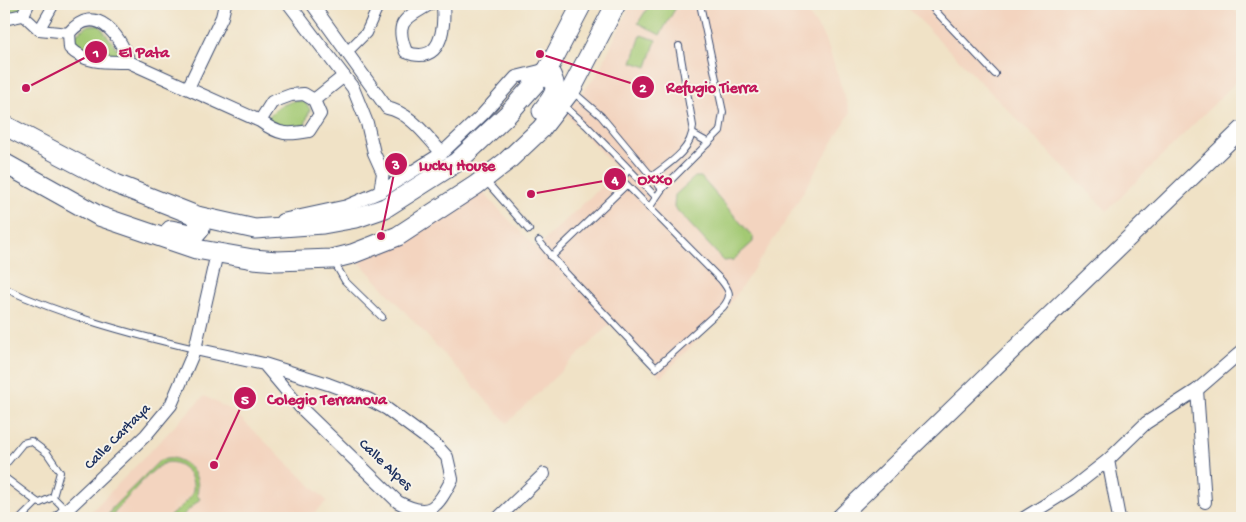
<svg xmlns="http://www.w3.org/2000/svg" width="1246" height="522" viewBox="0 0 1246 522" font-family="'Gochi Hand',sans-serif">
<rect width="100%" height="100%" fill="#f7f3e8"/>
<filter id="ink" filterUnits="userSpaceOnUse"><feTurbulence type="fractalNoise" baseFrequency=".02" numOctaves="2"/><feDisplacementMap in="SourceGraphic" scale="10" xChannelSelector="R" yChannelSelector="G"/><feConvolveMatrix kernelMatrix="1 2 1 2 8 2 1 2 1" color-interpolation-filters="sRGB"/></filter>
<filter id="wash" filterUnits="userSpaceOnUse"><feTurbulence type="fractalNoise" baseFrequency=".0096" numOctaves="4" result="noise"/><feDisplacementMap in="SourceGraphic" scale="20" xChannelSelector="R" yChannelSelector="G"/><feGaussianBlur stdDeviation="1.12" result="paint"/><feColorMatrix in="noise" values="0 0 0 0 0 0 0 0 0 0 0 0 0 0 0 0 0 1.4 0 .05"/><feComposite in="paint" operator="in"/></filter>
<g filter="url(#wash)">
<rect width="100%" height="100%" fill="#f0e2c6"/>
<!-- built -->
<g fill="#f3d4bf">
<path d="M631,4h171l24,36 24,73 -64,108 -62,92 -63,64 -51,-53 -103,99 -155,-169 124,-69 60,63 82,-77 -53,-58 32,-38z"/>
<path d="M904,4h325l13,15v57l-135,135z"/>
<path d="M204,396l29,15 94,90 -18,17h-224z"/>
</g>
<!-- green -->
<g fill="#a3c973" stroke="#5f7c68">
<path d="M4,4h21l-5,9 -16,5z"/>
<path d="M650,4h28l-18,31 -22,-12z"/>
<path d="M89,25h10l23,30c-22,1 -33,6 -48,-13l3,-9z"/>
<path d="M641,35l15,5 -9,27 -15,-5z"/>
<path d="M293,101h11l6,8 -5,16c-14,2 -29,6 -38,-7l11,-11z"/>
<path d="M695,177h6l52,60v5l-20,18 -9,1 -50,-54 1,-12z"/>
<path d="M173,458c18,5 28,19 24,37l3,4 -20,19h-12c7,-7 23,-17 25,-28 3,-16 -17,-35 -32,-25 -16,10 -33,33 -46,46l-4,7h-4l5,-10 48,-48z"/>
</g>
</g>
<g filter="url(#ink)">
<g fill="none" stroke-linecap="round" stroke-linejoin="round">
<!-- service casing -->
<g stroke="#3b4a6e" stroke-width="8">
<g id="service">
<path d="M929,4l66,70"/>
<path d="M572,91l29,25 61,73"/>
<path d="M563,105l23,20 70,72"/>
<path d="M693,134l16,9"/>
<path d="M651,177c19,-14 41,-27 42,-51l-14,-80"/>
<path d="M485,180l44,50"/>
<path d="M649,208l13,-19 58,-58 3,-19 -23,-108"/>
<path d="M539,241l26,31 91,96 67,-61c10,-12 6,-17 -2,-27l-98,-99 -1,-3 6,-8"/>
<path d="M551,257l75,-72"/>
<path d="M333,260l12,21 37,36"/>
<path d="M4,288c60,28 127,46 191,61"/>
<path d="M4,466l19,-23 8,-2 16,12 13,19 -7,25 13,13"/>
<path d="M4,477l33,25 3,1 13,-6"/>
<path d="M21,518l16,-16"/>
</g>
</g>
<!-- pedestrian casing -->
<g stroke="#3b4a6e" stroke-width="12">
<g id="pedestrian">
<path d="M23,15l16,15 30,3"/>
<path d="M39,30l15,-26"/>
<path d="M346,53l20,-20 13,-29"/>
</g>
</g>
<!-- minor casing -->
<g stroke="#3b4a6e" stroke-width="14">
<g id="minor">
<path d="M289,4l64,84 14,35 7,30 9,20 -3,19"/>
<path d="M312,4l75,104c24,5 39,28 55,45"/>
<path d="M430,4c-25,15 -36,17 -24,48 35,14 39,-23 37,-48"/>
<path d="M4,19l19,-4 5,-11"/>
<path d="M129,62c-9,-26 -33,-61 -60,-29l1,15c16,16 37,14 59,14l131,59c19,14 27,14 49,10l11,-17 -6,-14 -10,-6 -13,1 -19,7 -12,19"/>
<path d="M188,88l34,-71 3,-13"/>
<path d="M314,100l30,-24"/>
<path d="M282,220l65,-14 33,-14 62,-39 41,-39 33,-37 32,-8"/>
<path d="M195,349l69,15 64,20 40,15 19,10 50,37 10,11 5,22c-15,29 -22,40 -54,23l-98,-95 -36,-43"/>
<path d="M1197,390l8,112"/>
<path d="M1108,460l11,58"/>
<path d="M58,518l88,-83 25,-30 24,-56 22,-96"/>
<path d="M498,518l46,-44"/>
<path d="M1024,518l47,-29 37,-29 38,-37 51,-33 45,-39"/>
</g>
</g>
<!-- tertiary casing -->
<g stroke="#3b4a6e" stroke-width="18">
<path id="tertiary" d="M839,518l403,-389"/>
</g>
<!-- secondary casing -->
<g stroke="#3b4a6e" stroke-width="21">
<g id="secondary">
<path d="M542,111c13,-17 18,-21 6,-42"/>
<path d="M4,125l112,59 81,32 58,13 68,-5 33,-6 29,-10 72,-46 50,-47 41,-46 34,-65"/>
<path d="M4,163l95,53 97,33 57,10 24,2 55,-2 20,-5 46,-18 78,-51 31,-24 34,-32 30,-39 45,-86"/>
<path d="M171,230l24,5 5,-6 -3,-13"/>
</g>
</g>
<!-- service -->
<use href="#service" stroke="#fff" stroke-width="6"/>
<!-- pedestrian -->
<use href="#pedestrian" stroke="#fff" stroke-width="10"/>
<!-- minor -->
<use href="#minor" stroke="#fff" stroke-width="12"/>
<!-- tertiary -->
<use href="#tertiary" stroke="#fff" stroke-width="16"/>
<!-- secondary -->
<use href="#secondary" stroke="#fff" stroke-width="19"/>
</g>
</g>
<g text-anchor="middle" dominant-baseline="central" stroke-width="4" stroke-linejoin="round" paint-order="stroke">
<!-- street labels -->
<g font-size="15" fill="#1b2f5e" stroke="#f7f3e8">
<text transform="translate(118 437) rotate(-45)">Calle Cartaya</text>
<text transform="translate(385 465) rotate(43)">Calle Alpes</text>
</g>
</g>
<!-- callouts -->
<path fill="none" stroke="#c2185b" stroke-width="2" d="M26 88L96 52M540 54L643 87M381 236L396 164M531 194L615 179M214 465L245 398"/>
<g fill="#c2185b" stroke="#f7f3e8" stroke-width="2">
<circle cx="26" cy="88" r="5"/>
<circle cx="540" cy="54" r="5"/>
<circle cx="381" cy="236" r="5"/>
<circle cx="531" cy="194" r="5"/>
<circle cx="214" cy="465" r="5"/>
<circle cx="96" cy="52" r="12"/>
<circle cx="643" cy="87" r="12"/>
<circle cx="396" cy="164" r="12"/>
<circle cx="615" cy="179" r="12"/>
<circle cx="245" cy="398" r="12"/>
</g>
<g font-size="15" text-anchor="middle" font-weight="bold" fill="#fff">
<text x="96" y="57">1</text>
<text x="643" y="92">2</text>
<text x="396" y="169">3</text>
<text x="615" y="184">4</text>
<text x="245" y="404">5</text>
</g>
<g font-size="16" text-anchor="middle" font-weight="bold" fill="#c2185b" stroke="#f7f3e8" stroke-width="4" stroke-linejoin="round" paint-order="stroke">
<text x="144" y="57">El Pata</text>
<text x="712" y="92">Refugio Tierra</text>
<text x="457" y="170">Lucky House</text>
<text x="655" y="184">Oxxo</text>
<text x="327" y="404">Colegio Terranova</text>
</g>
<!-- margin -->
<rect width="1246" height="522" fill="none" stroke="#f7f3e8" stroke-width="20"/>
</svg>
